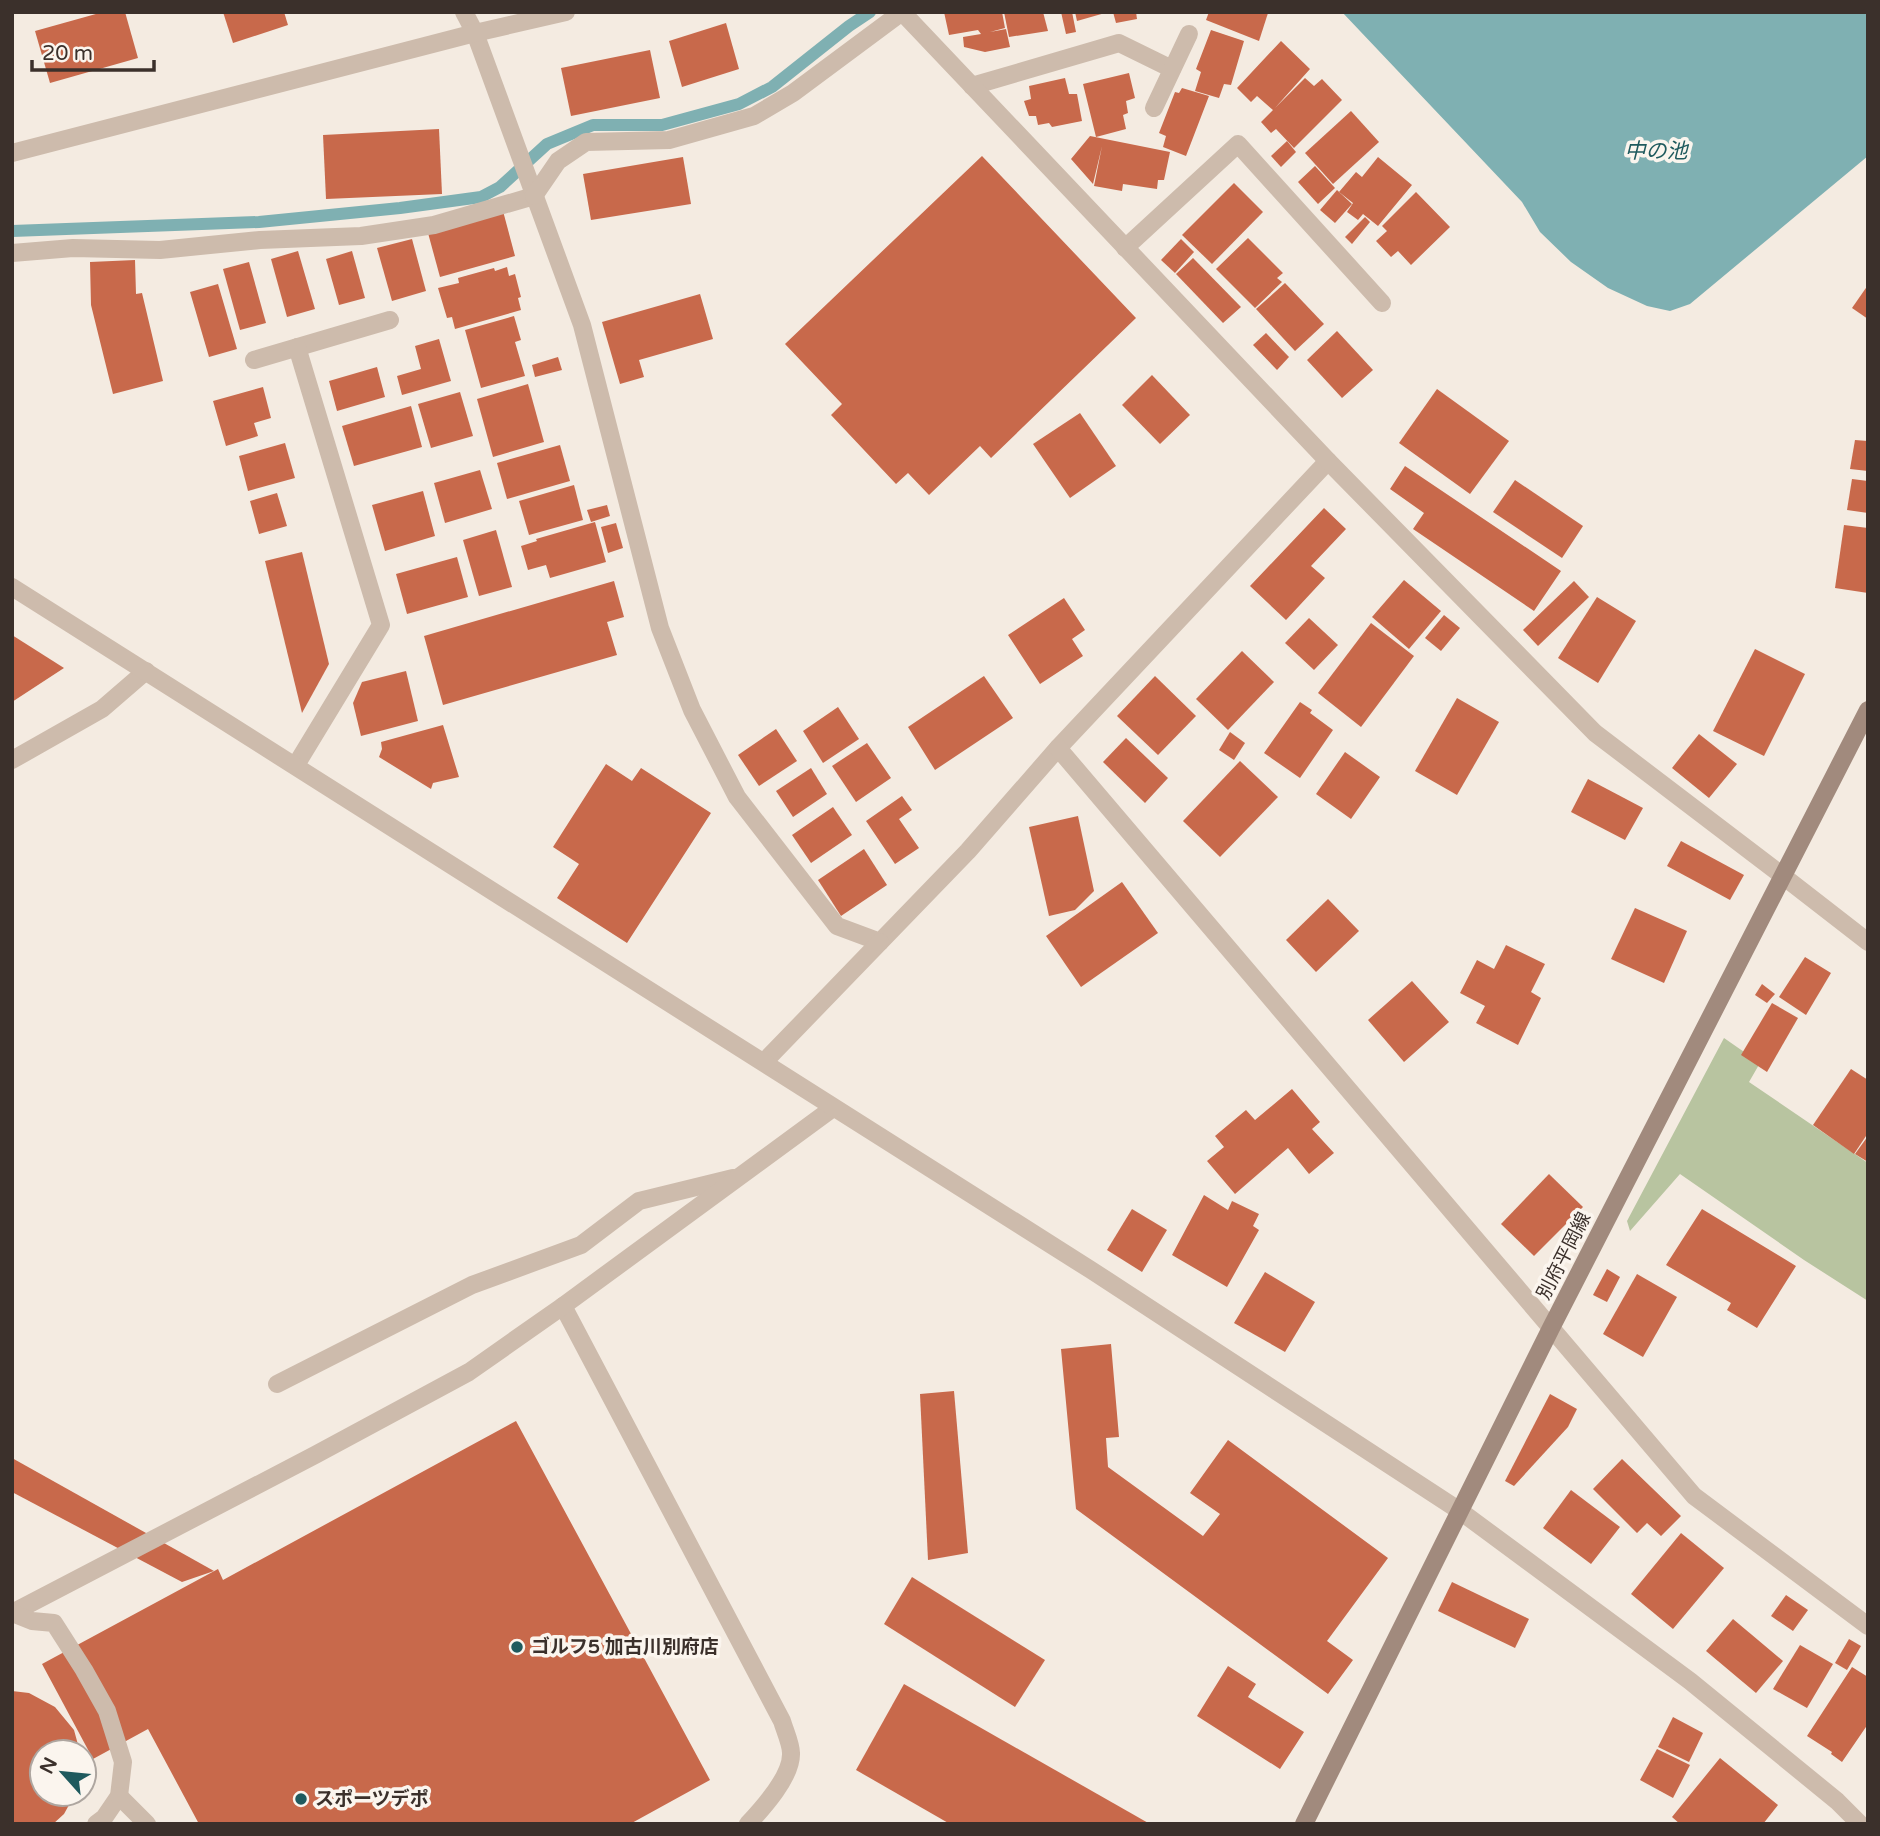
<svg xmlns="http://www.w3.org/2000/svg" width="1880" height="1836" viewBox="0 0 1880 1836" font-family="'Varela Round','Noto Sans JP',sans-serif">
<rect width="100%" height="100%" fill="#f4ebe1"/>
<!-- green -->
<path fill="#b8c4a0" d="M1724,1038l36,25 -11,19 119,81v138l-64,-41 -124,-86 -50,57 -3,-10z"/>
<!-- water -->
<path fill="#7fb0b2" d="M1342,12h526v144l-178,148 -20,7 -23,-5 -39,-18 -37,-26 -31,-30 -18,-30z"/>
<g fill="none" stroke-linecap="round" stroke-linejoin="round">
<!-- stream -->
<path stroke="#7fb0b2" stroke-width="12" d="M12,231l247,-9 141,-14 81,-11 19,-10 47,-43 46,-19h69l77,-21 33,-17 77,-61 21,-14"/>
</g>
<!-- building -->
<g fill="#c8694b">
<path d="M103,12h22l13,46 -88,25 -15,-52z"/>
<path d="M223,12h61l4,13 -55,18z"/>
<path d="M944,12h58l3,16 -15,4 16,-3 4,18 -25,5 -21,-5 -1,-10 18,-3 -3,-4 -29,5z"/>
<path d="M1004,12h39l5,19 -39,6z"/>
<path d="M1061,12h11l4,20 -10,2z"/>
<path d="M1075,12h30v1l-28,8z"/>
<path d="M1113,12h23l1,7 -21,4z"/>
<path d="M1209,12h58l1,1 -9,28 -53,-21z"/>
<path d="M726,23l13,46 -57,18 -13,-46z"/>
<path d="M1211,30l33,11 -13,44 -7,-1 -5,14 -24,-7 6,-19 -5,-3z"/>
<path d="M1281,41l29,28 -35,39 30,-30 9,8 8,-7 20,21 -48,48 -18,-19 -5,4 -10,-11 12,-12 -16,-14 -6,6 -14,-14z"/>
<path d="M650,50l10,48 -89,18 -10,-48z"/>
<path d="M1129,73l6,25 -9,3 2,12 -5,2 3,14 -30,8 -13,-53z"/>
<path d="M1065,78l4,16h8l5,27 -30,6 -3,-4 -11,2 -2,-9h-7l-5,-15 7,-2 -2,-13z"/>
<path d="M1182,88l27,8 -23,60 -23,-9 3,-11 -7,-3 16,-41 4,1z"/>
<path d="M1351,111l28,31 -46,42 -28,-31z"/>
<path d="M439,129l3,65 -116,5 -3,-64z"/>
<path d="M1090,136l80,16 -6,28h-6l-1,9 -34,-5 -1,7 -28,-5 8,-40 -9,38 -22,-25z"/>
<path d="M1287,141l9,11 -15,15 -10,-11z"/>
<path d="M982,156l154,162 -145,140 -11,-12 -51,49 -21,-22 -12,11 -65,-69 11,-11 -57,-60z"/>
<path d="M683,157l8,47 -100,16 -8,-46z"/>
<path d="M1378,157l34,28 -34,41 -15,-12 -5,6 -11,-8 6,-9 -14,-11 17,-20 6,5z"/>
<path d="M1315,166l20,22 -17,16 -20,-22z"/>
<path d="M1234,183l29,29 -51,52 -30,-29z"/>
<path d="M1337,190l15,14 -17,19 -15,-13z"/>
<path d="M1416,192l34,35 -39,38 -13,-14 -7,6 -15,-16 11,-10 -5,-5z"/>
<path d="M503,211l12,45 -75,21 -12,-44z"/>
<path d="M1365,217l5,5 -18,22 -7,-7z"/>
<path d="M1248,238l35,35 -6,5 5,4 -27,26 -39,-39z"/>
<path d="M412,239l14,52 -34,10 -15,-53z"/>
<path d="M1181,239l13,13 -19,21 -14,-13z"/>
<path d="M298,251l17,58 -28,8 -16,-58z"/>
<path d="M352,251l13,47 -26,7 -13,-46z"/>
<path d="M1193,258l48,49 -18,16 -47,-49z"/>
<path d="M135,260l1,34 6,-1 21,88 -50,13 -22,-89 -1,-43z"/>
<path d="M249,262l17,61 -26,7 -17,-61z"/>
<path d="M507,267l2,9 6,-2 6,23 -3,1 3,12 -66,19 -3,-12 -5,1 -9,-30 21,-5 -1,-5 36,-10 1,3z"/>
<path d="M1285,283l39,41 -29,27 -39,-42z"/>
<path d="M218,284l19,65 -28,8 -19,-65z"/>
<path d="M1868,285v34l-16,-11z"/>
<path d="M700,294l13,45 -74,21 5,17 -24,7 -18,-62z"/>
<path d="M514,316l7,24 -6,2 10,34 -44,12 -16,-58z"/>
<path d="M1337,331l36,39 -31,28 -35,-38z"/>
<path d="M1266,333l23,24 -12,13 -24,-25z"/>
<path d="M439,339l12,42 -49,14 -5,-19 24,-7 -6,-23z"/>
<path d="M558,357l4,13 -27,7 -3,-12z"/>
<path d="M377,367l8,30 -48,14 -8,-30z"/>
<path d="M1152,375l38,40 -30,29 -38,-39z"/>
<path d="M528,384l16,58 -51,15 -16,-58z"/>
<path d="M263,387l8,31 -17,5 4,13 -32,10 -13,-45z"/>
<path d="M1437,389l72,52 -39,53 -71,-51z"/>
<path d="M460,392l13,44 -42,12 -13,-44z"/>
<path d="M411,406l11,41 -68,19 -12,-40z"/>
<path d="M1080,413l36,53 -46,32 -37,-54z"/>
<path d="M1855,440l13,1v30l-18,-2z"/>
<path d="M285,443l10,35 -47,13 -9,-35z"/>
<path d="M560,445l10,36 -63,18 -10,-36z"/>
<path d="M1405,466l156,105 -27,40 -121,-82 11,-16 -34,-24z"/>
<path d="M480,470l12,39 -47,14 -11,-40z"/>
<path d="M1852,479l16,2v32l-21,-3z"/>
<path d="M1515,480l68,46 -21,32 -69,-46z"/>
<path d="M574,485l9,35 -54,15 -10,-34z"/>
<path d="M423,491l12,45 -50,15 -13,-46z"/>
<path d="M277,493l10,33 -28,8 -9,-33z"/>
<path d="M607,505l3,11 -19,6 -4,-12z"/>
<path d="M1324,508l22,21 -35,37 14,12 -39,42 -36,-34z"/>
<path d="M595,522l11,40 -56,16 -4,-13 -18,5 -7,-24 16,-5 -1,-2z"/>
<path d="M616,523l7,25 -15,5 -7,-26z"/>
<path d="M1844,525l24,3v65l-33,-5z"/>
<path d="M496,530l16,57 -33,9 -16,-56z"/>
<path d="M302,552l27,112 -27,49 -37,-152z"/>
<path d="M457,557l11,40 -61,17 -11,-40z"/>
<path d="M1404,580l37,31 -32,38 -37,-32z"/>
<path d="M614,581l10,36 -17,5 10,33 -174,50 -19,-69z"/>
<path d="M1574,581l15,16 -51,49 -15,-16z"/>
<path d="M1597,597l39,24 -38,62 -40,-25z"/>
<path d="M1064,598l21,32 -13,9 11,17 -43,28 -32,-49z"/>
<path d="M1444,615l16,13 -19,23 -16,-13z"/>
<path d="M1309,618l29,27 -24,25 -29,-27z"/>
<path d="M1371,623l43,33 -53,71 -43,-34z"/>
<path d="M12,635l52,33 -52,34z"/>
<path d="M1755,649l50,25 -41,82 -51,-25z"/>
<path d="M1242,651l32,31 -46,48 -32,-31z"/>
<path d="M406,671l12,50 -57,15 -8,-33 9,-21z"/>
<path d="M984,676l29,42 -78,52 -27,-43z"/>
<path d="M1155,676l41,40 -38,39 -41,-39z"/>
<path d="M1457,698l42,24 -42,73 -42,-24z"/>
<path d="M1300,702l12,8 -2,3 23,17 -33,48 -36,-25z"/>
<path d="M838,707l21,32 -36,24 -20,-32z"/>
<path d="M443,725l16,52 -26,6 -2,6 -52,-32 3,-8 -1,-7z"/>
<path d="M776,729l21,32 -38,25 -21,-31z"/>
<path d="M1230,732l15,11 -11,17 -15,-10z"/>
<path d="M1699,734l38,30 -28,34 -37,-30z"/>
<path d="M1126,738l42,40 -23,25 -42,-41z"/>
<path d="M867,743l24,35 -35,24 -24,-36z"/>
<path d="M1345,752l35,25 -29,42 -35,-25z"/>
<path d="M1240,761l38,36 -58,60 -37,-36z"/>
<path d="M606,764l26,17 9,-13 70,45 -84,130 -70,-45 22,-34 -26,-17z"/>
<path d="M811,768l16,26 -34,23 -17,-26z"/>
<path d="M1588,779l55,29 -18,32 -54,-28z"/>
<path d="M902,796l10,14 -13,9 20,29 -24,16 -29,-43z"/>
<path d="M833,807l19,28 -41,28 -19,-28z"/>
<path d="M1078,816l16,75 -19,19 -26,6 -20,-89z"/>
<path d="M1681,841l63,34 -14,25 -63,-34z"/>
<path d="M864,849l23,36 -46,31 -23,-36z"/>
<path d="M1122,882l36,51 -77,54 -35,-51z"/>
<path d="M1328,899l31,32 -43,41 -30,-32z"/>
<path d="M1635,908l52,23 -23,52 -53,-24z"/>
<path d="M1506,945l39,19 -14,28 10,6 -23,47 -42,-22 9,-17 -25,-13 17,-33 17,9z"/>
<path d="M1805,957l26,16 -25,42 -27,-18z"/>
<path d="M1412,981l37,41 -45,40 -36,-42z"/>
<path d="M1762,984l13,10 -8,9 -12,-8z"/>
<path d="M1772,1003l26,15 -31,54 -26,-17z"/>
<path d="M1851,1069l17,11v53l-14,21 -41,-29z"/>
<path d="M1292,1089l28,33 -8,7 22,24 -25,21 -21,-26 -53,46 -28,-33 17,-14 -9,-11 31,-26 9,10z"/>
<path d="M1868,1136v26l-13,-8z"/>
<path d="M1549,1174l34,33 -49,49 -33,-32z"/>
<path d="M1204,1195l24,15 4,-9 27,13 -6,12 6,4 -32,57 -55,-32z"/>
<path d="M1132,1209l35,21 -25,42 -35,-22z"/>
<path d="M1702,1209l94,57 -39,62 -30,-18 4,-7 -65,-38z"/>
<path d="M1607,1269l13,8 -13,25 -14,-7z"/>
<path d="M1265,1272l50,30 -30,50 -51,-29z"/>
<path d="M1637,1274l40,23 -34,60 -40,-23z"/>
<path d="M1111,1344l8,93 -13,1 2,29 95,69 17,-22 -30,-21 38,-53 160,118 -61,83 26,19 -25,34 -252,-185 -15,-160z"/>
<path d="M954,1391l14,162 -40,7 -8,-166z"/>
<path d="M1550,1394l27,15 -9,18 -54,59 -9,-5z"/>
<path d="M516,1421l194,359 -80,44h-431l-51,-95 -55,30 -51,-95 176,-95 5,11z"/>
<path d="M12,1458l202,113 -32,11 -170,-90z"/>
<path d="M1622,1459l59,57 -20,20 -14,-13 -10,10 -44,-44z"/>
<path d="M1571,1490l49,37 -29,37 -48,-36z"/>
<path d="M1681,1533l43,35 -51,61 -42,-35z"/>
<path d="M912,1577l133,83 -30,47 -131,-83z"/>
<path d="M1452,1582l77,37 -14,29 -77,-37z"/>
<path d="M1786,1595l22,15 -15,21 -22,-15z"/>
<path d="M1733,1619l50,42 -27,32 -50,-42z"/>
<path d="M1849,1639l12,7 -14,24 -12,-7z"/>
<path d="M1800,1645l33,19 -26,44 -34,-19z"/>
<path d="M1228,1666l28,18 -8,13 56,35 -24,37 -83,-53z"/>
<path d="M1852,1667l16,10v47l-26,38 -11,-8 1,-2 -25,-16z"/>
<path d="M904,1684l246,140h-200l-94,-54z"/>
<path d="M12,1691l17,2 26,14 19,23 6,22h-38v42h33l-11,20 -11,10h-41z"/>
<path d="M1673,1717l30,16 -14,29 -31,-15z"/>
<path d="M1657,1749l33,16 -17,33 -33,-18z"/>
<path d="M1720,1758l58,47 -15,19h-83l-8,-7z"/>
</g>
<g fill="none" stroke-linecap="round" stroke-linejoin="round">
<!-- service -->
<g stroke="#cdbbac" stroke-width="18">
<path d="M12,253l61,-5 87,2 100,-10 101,-4 73,-11 100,-29"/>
<path d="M12,760l90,-51 44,-38"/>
<path d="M563,1306l219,415c3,10 9,23 9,32 1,23 -28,55 -43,71"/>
<path d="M277,1384l195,-99 109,-40 58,-44 94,-23"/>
<path d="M12,1613l303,-158 154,-83 94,-66 270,-198"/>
<path d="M12,1613l20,8 22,2 30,47 23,41 16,51 -4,34 -15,22 -8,6"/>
<path d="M119,1796l28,28"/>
</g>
<!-- minor -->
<g stroke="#cdbbac" stroke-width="18">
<path d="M464,12l11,21 107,292 78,303 32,82 45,87 100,129 43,16 88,-91 90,-103 270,-287"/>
<path d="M972,86l147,-43 53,26"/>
<path d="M1154,108l35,-74"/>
<path d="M534,196l24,-35 28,-19 83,-2 85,-24 39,-23 109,-81"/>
<path d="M1125,248l113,-104 144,159"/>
<path d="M254,360l136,-40"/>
<path d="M1058,748l636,748 174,130"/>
<path d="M296,765l85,-140 -84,-278"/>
<path d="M1783,876l85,66"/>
<path d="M764,1062l116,-120"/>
</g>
<!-- tertiary -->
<g stroke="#cdbbac" stroke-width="18">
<path d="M902,12l426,449 267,272 188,143"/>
<path d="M12,153l463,-120 91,-21"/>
<path d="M12,587l1079,683 369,241 230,170 147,120 23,23"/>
</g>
<!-- secondary -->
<path stroke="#a18a7d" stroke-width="18" d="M1304,1824l247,-496 317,-618"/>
</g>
<!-- markers -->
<g fill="#1f5a5e" stroke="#fbf5ee" stroke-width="2.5">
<circle cx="517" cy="1647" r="7"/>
<circle cx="301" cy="1799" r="7"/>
</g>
<g text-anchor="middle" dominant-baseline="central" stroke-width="7" stroke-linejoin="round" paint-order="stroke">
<!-- street labels -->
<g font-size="19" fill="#3b302b" stroke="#fbf5ee">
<text transform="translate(1564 1256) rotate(-63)">別府平岡線</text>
</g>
<!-- poi labels -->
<g font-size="19" font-weight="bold" fill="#3b302b" stroke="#fbf5ee" text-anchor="start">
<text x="531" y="1647">ゴルフ5 加古川別府店</text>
<text x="315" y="1799">スポーツデポ</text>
</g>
<!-- water labels -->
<g font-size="21" font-style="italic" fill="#1f5a5e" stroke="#fbf5ee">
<text x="1656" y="151">中の池</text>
</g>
</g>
<!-- border -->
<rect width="1880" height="1836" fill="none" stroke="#3b302b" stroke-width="28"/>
<!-- north arrow -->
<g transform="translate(63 1773) rotate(297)"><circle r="33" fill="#fbf5ee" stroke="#aea6a0" stroke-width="2"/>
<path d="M0-5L12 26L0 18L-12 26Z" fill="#1f5a5e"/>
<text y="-10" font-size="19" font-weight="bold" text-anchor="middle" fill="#3b302b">N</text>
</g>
<!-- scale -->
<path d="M32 60v10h122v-10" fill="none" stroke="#3b302b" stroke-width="3.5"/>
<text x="42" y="60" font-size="21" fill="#3b302b" stroke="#fbf5ee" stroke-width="5" paint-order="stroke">20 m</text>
</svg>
